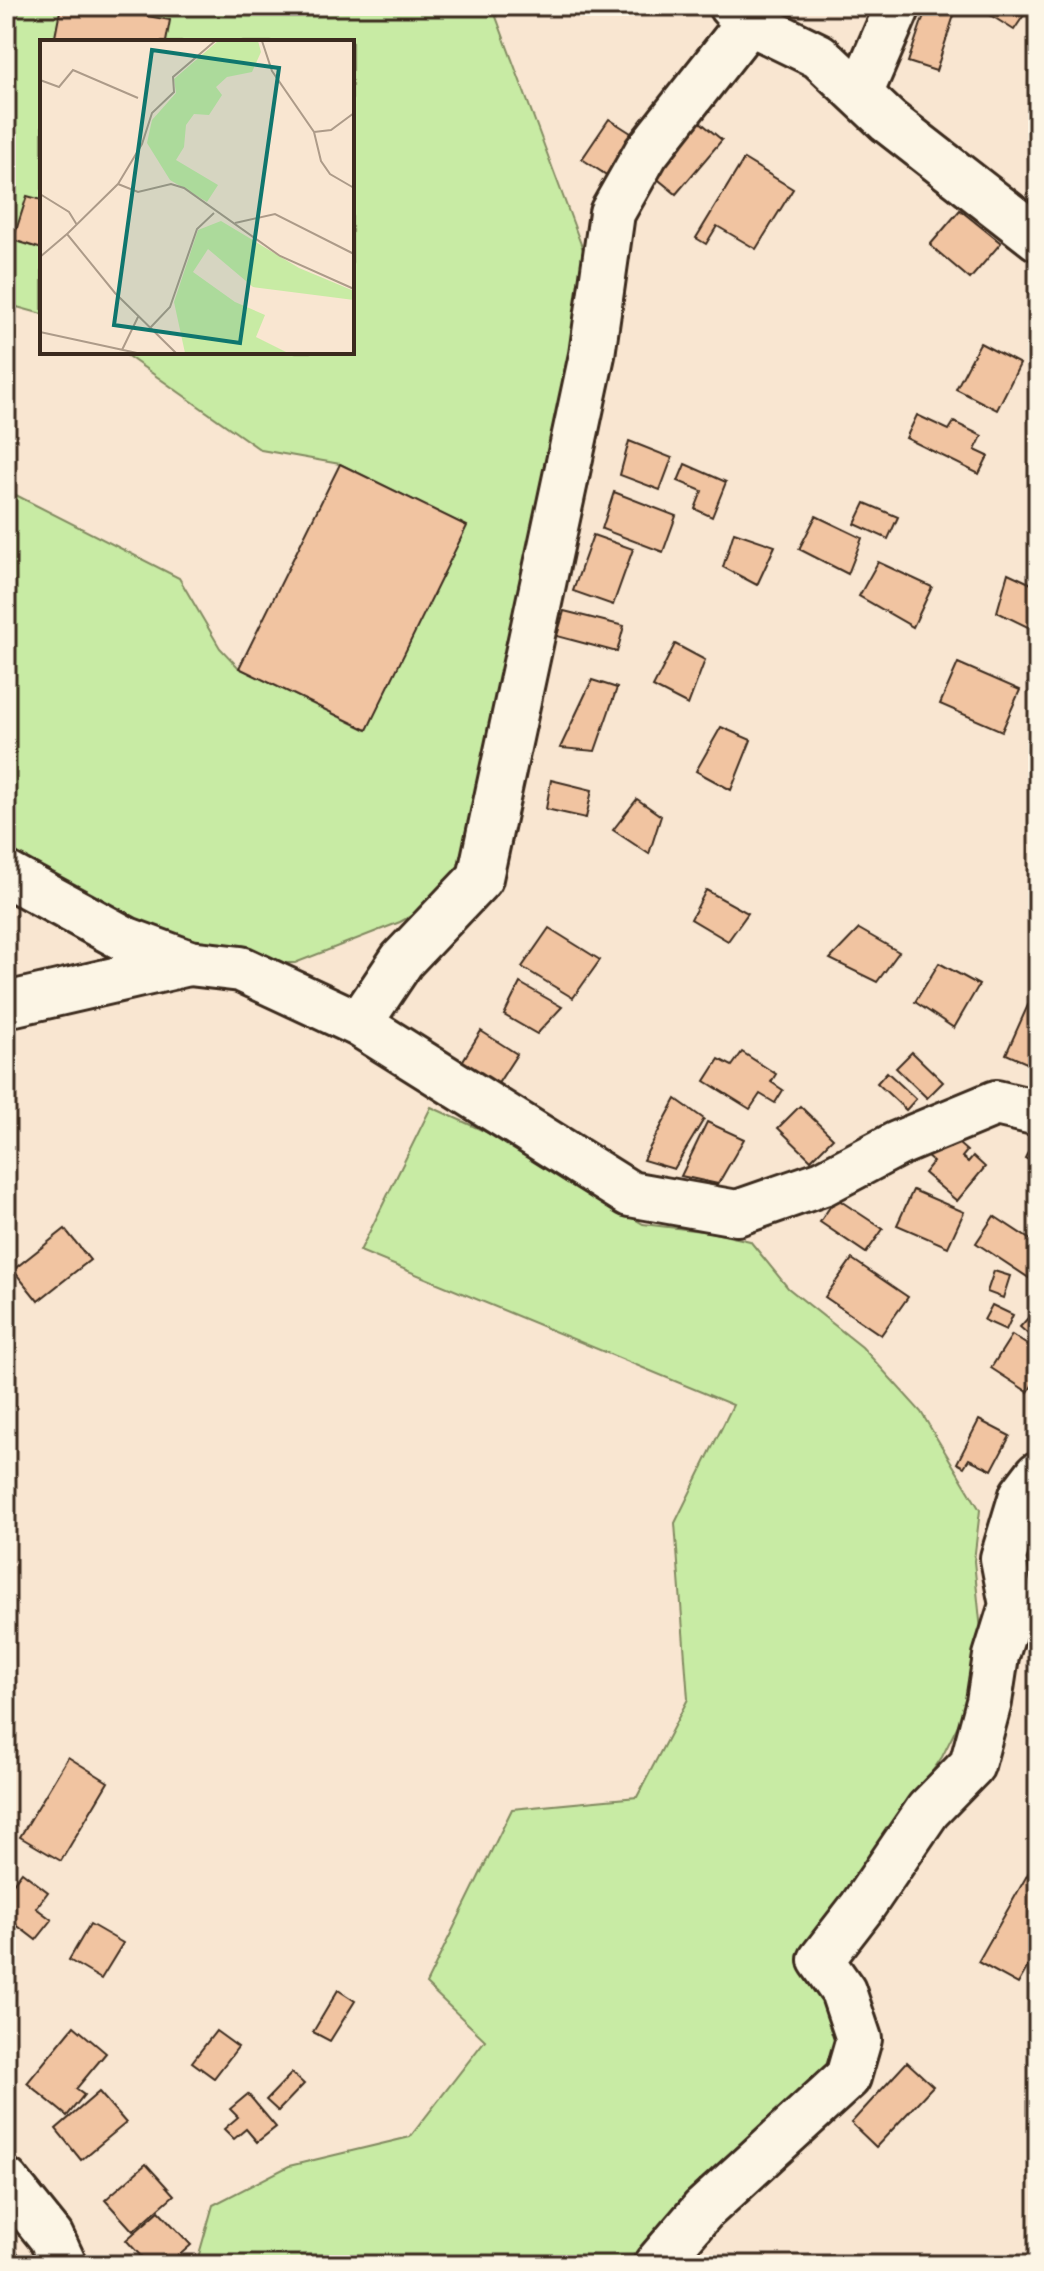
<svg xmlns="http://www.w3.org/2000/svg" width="1044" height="2271" viewBox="0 0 1044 2271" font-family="Itim,sans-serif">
<rect width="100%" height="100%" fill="#f9e6d1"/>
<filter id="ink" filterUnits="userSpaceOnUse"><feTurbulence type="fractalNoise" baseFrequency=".0125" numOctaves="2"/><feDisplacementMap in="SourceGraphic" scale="16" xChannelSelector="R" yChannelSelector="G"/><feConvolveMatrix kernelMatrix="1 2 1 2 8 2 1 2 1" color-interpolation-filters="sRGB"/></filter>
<g filter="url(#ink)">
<!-- green -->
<g fill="#c8eba4" stroke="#828a61" stroke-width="2">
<path d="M6,6h486l93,249 -42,251 -56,276 -34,111 -53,29 -105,41h-30l-75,-15 -184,-97v-361l173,88 41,70 19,20 127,62 100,-204 -126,-62 -79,-14 -139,-98h230v-310h-310v272l-36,-10z"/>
<path d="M431,1107l64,29 148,88 67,8 40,9 38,47 74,59 59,65 59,98 -6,51 7,70 -15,78 -24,48 -78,116 -30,136 2,54 -199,202h-441l17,-60 76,-39 121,-29 75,-97 -59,-56 86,-175 125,-12 51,-98 -13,-176 58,-118 -373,-154z"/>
</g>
<!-- building -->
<g fill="#f1c4a1" stroke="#3b2a1e" stroke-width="2">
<path d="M61,6h30l79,14 -4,22h-112z"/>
<path d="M927,6l29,3 -20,62 -28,-9z"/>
<path d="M976,6h54l-16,24z"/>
<path d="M688,112l34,28 -46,54 -33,-27z"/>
<path d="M609,119l25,16 -26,41 -26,-17z"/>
<path d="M744,159l49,30 -37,60 -39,-23 -11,18 -10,-6z"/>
<path d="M27,196l15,4v49l-29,-9z"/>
<path d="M960,210l41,33 -31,36 -40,-34z"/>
<path d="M980,343l40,21 -23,46 -41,-21z"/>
<path d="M917,415l32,15 5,-8 28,14 -7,14 13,6 -9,18 -73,-36z"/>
<path d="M629,441l43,17 -12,32 -40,-15z"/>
<path d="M340,464l127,62 -100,204 -128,-62z"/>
<path d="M685,464l41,18 -14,35 -17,-8 7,-18 -24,-10z"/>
<path d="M614,492l62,24 -13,36 -61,-23z"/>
<path d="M865,503l33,14 -10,22 -33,-15z"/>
<path d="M816,516l46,22 -14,36 -49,-25z"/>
<path d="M734,532l41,14 -18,39 -34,-18z"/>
<path d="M593,535l40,14 -20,56 -40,-14z"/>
<path d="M878,562l54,25 -19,40 -54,-31z"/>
<path d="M1008,573l30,14v45l-41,-20z"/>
<path d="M564,611l60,15 -7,26 -60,-16z"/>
<path d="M675,644l30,16 -17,45 -35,-18z"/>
<path d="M958,663l62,27 -18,41 -62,-27z"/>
<path d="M592,680l25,8 -22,63 -35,-3z"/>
<path d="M721,727l30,13 -20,50 -35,-19z"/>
<path d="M551,780l41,10 -6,28 -40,-9z"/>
<path d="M637,799l24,17 -12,38 -36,-24z"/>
<path d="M706,890l42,23 -20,28 -37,-22z"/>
<path d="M549,928l51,32 -27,38 -51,-31z"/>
<path d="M859,929l40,23 -22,30 -47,-23z"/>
<path d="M939,963l40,22 -25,43 -39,-26z"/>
<path d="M520,983l42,24 -25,27 -33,-19z"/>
<path d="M1028,1005l10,4v59l-32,-14z"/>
<path d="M481,1031l36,23 -20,31 -35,-23z"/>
<path d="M742,1052l34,22 -5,8 12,8 -8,13 -15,-9 -10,15 -45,-28 14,-22 13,7z"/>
<path d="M912,1052l31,30 -16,16 -31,-30z"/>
<path d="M887,1072l29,27 -10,11 -29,-27z"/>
<path d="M676,1099l28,20 -30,50 -31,-9z"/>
<path d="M800,1106l33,32 -22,22 -33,-32z"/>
<path d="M707,1122l37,17 -26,45 -37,-8z"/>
<path d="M1038,1133v32l-13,-7z"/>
<path d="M951,1137l16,14 -5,6 6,5 5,-6 12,11 -28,34 -33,-28 9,-11 -8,-7z"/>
<path d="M913,1190l51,22 -16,35 -51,-22z"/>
<path d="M836,1198l47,31 -17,24 -46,-31z"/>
<path d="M994,1216l44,29v26l-6,9 -56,-37z"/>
<path d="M65,1229l25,31 -52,41 -25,-31z"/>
<path d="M852,1259l56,38 -27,38 -56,-38z"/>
<path d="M994,1271l16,5 -7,22 -16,-6z"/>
<path d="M992,1305l21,10 -7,15 -22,-10z"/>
<path d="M1036,1309l2,1v33l-18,-16z"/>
<path d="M1012,1335l26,17v24l-10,16 -37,-24z"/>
<path d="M979,1420l31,16 -18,34 -23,-11 -5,8 -7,-4z"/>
<path d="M68,1757l40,25 -47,79 -41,-24z"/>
<path d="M1038,1856v93l-20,35 -40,-22z"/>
<path d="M22,1872l26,20 -12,16 16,12 -16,20 -30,-23v-24z"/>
<path d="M90,1924l33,19 -22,36 -32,-19z"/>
<path d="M338,1990l17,11 -25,40 -17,-9z"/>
<path d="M6,1994l8,6 -8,10z"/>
<path d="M74,2026l32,27 -30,36 8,6 -17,21 -40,-33z"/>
<path d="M216,2031l22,16 -24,31 -22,-16z"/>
<path d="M907,2062l26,24 -57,61 -25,-24z"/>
<path d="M292,2073l12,11 -26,27 -12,-11z"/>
<path d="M99,2092l27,31 -45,37 -25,-31z"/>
<path d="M248,2094l28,33 -19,15 -11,-13 -12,10 -10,-10 14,-12 -8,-8z"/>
<path d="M146,2164l28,31 -41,36 -28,-31z"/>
<path d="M159,2211l32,34 -23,20h-19l-23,-25z"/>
<path d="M6,2239l19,23 -3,3h-16z"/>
</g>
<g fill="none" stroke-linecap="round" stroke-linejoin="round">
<!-- minor casing -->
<g stroke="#3b2a1e" stroke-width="50">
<g id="minor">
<path d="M731,6l18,16 70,34 69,65 150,117"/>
<path d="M860,94l38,-88"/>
<path d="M6,874l121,66 62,23 52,6 118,55 271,170 107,19 86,-30 74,-39 99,-41 42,10"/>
<path d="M6,1005l183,-42"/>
<path d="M359,1024l43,-64 78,-82 112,-523 20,-142 34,-60 103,-131"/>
<path d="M6,2181l45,56 13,28"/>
<path d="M656,2265l47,-55 145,-133 11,-38 -16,-48 -22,-31 41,-53 66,-97 44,-45 17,-63 7,-46 16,-51 -9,-47 19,-63 16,-21"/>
</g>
</g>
<!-- minor -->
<use href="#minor" stroke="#fcf5e5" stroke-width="44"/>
</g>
</g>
<!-- overview -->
<g transform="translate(40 40)">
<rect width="314" height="314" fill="#f9e6d1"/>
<path d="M178,1h40l3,11 -9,20 -25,5 -11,10 6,8 -13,20 -15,-1 -8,11 -2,22 -8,13 42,25 -11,17 -37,-22 -23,-37 5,-23 24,-27 -2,-14zM181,181l78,47 55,23v9l-101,-13 -45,-38 -15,23 42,30 30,13 -9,22 32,16h-103l-11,-51 24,-72z" fill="#c8eba4"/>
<path fill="none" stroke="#ad9b89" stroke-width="2" d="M222,1l10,30 42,61 7,29 9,13 24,14M0,40l19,7 14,-17 65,28M274,92l17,-2 23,-17M78,144l24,-40 10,-31 22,-21 -1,-15 42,-36M0,154l29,18 8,13M195,183l40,-9 79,40M0,217l27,-23M110,288l20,-21 27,-78 17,-16M0,292l97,21M82,310l16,-33M136,313l-61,-60 -48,-59 51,-50 20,8 33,-8 13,4 96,68 74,33"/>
<path fill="#0f766e" fill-opacity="0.15" stroke="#0f766e" stroke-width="4" d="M112,10l127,18 -39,275 -126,-18z"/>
<rect width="314" height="314" fill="none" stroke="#3b2a1e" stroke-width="4"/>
</g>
<!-- margin -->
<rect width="1044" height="2271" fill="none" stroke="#fcf5e5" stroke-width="32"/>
<rect x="16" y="16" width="1012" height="2239" fill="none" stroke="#3b2a1e" stroke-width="3" filter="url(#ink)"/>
</svg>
